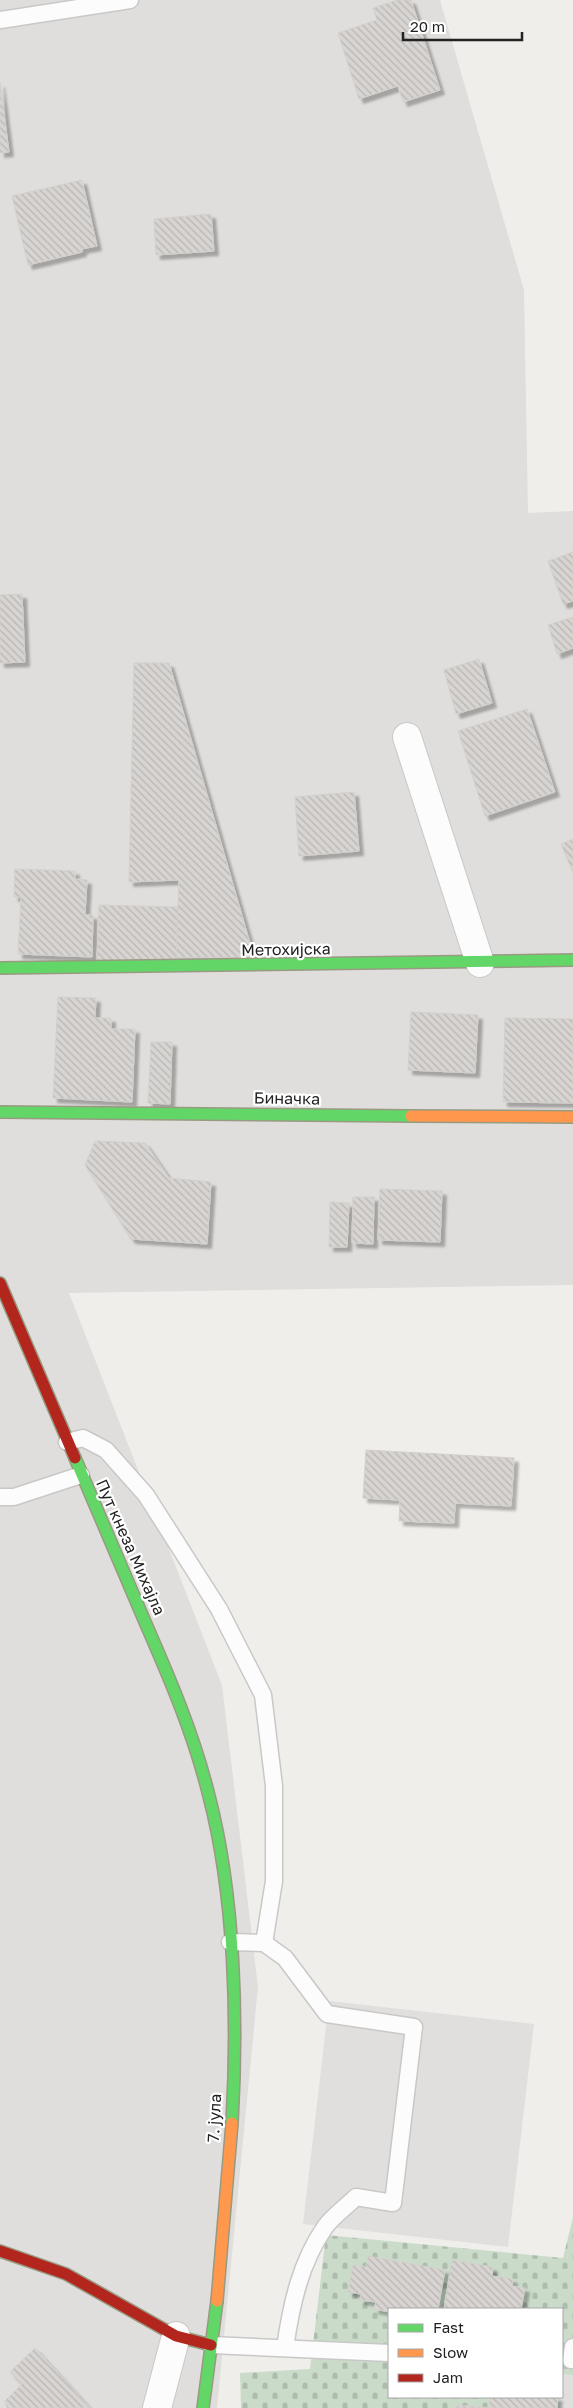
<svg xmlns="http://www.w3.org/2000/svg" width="573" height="2408" viewBox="0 0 573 2408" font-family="'Golos Text',sans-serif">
<defs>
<pattern id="cemetery-stones" width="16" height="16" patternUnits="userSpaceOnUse" patternTransform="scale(1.25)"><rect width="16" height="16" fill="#cadbca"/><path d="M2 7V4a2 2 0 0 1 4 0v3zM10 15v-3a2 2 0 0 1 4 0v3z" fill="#adbcad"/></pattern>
<pattern id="building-back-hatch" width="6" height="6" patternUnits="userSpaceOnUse" patternTransform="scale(1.25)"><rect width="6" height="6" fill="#d7d4d2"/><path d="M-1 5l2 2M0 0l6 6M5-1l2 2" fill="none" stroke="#b8b6b4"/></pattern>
<filter id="shadow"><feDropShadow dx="4.5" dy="4.5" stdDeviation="1" flood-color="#0004"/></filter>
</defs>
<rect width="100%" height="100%" fill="#f0eeeb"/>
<!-- residential -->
<path fill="#dfdedc" d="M0,0h440l84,290 4,223 45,-2v774l-504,8 153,392 36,302 -41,421h-217z"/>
<!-- cemetery -->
<path fill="url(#cemetery-stones)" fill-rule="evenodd" d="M573,2217v191h-332l-1,-35 70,-4 16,-134 237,23zM389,2309h173v88h-173z"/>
<!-- parking -->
<g fill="#e0dfde">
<path d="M329,2001l205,23 -26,223 -205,-23z"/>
<path d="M563,2374l10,1v33h-13z"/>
</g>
<!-- building -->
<g fill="url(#building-back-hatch)" stroke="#d3d0cc" filter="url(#shadow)">
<path d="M398,0h13l29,90 -37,12 -5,-16 -39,13 -21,-66 39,-13 -4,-12z"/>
<path d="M0,83l9,69 -9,1z"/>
<path d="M82,180l15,66 -15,3v3l-54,13 -16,-69z"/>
<path d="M211,214l3,37 -58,4 -2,-36z"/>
<path d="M573,552v49l-10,3 -15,-43z"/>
<path d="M22,594l3,68 -25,1v-68z"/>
<path d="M573,617v31l-16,6 -9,-29z"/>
<path d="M479,659l13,44 -36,11 -12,-44z"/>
<path d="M134,663h35l85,294 -78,1 3,-78 -50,2z"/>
<path d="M527,709l28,83 -70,24 -27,-85z"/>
<path d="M354,792l5,59 -60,5 -4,-59z"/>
<path d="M573,839v34l-12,-29z"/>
<path d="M15,869l60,2v8l12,1 -2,35h8l-1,42 -74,-3 3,-57h-7z"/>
<path d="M99,905l79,2 -2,56 -79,-2z"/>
<path d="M58,997l38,1 -1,20h16v11h24l-3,73 -79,-4z"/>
<path d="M411,1012l67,3 -3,58 -67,-3z"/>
<path d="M505,1018l68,1v84l-70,-1z"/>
<path d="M151,1042h21l-2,62 -22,-1z"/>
<path d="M95,1141l50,2 24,35 42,4 -4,62 -76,-5 -46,-74z"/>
<path d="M380,1189l62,2 -2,51 -62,-2z"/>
<path d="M353,1197h21l-1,47 -21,-1z"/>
<path d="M330,1202l19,1 -2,44h-18z"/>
<path d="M366,1450l148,8 -3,48 -56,-3 -1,20 -55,-2 1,-21 -37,-2z"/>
<path d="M368,2256l77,14 -7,39h-49v3l-15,-3 2,-7 -16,-2 1,-6 -13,-2 5,-27 13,2z"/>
<path d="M452,2260l41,7 -1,9 21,3 -1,7 13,2 -4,21h-77z"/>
<path d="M35,2348l55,60h-83l-2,-7 17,-17 -12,-12z"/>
<path d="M490,2397h68l-1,11h-101l1,-3 32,3z"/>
</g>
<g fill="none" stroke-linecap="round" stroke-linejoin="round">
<!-- lane casing -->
<g stroke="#c9c8c7" stroke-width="19">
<g id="lane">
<path d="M0,20l130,-20"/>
<path d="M67,1442l16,-4 23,12 40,45 73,114 44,86 11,91v95l-10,62"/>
<path d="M0,1497h14l67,-22"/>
<path d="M230,1942l34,1 21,15 42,56 87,13 -21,176 -37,-6c-10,10 -23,19 -31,30 -25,36 -34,79 -40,121"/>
<path d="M211,2345l178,8"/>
<path d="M571,2360l2,-13"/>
</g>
</g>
<!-- street casing -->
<g stroke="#c9c8c7" stroke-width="30">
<g id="street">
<path d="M407,737l73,226"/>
<path d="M157,2408l19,-72"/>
</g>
</g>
<!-- fast casing -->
<g stroke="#999a82" stroke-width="14">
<g id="fast">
<path d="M0,968l573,-8"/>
<path d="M0,1112l411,4"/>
<path d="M75,1458c23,55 47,109 70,164 25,57 49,113 64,174 26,100 29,224 23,327"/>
<path d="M203,2408l14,-107"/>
</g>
</g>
<!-- slow casing -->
<g stroke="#999a82" stroke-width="14">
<g id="slow">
<path d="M411,1116l162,1"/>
<path d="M217,2301l15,-178"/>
</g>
</g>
<!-- jam casing -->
<g stroke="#999a82" stroke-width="14">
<g id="jam">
<path d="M0,1283l75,175"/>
<path d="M0,2251l66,23 110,62 35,9"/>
</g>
</g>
<!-- lane -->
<use href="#lane" stroke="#fdfcfc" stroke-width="16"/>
<!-- street -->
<use href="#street" stroke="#fdfcfc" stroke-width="28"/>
<!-- fast -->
<use href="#fast" stroke="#63d668" stroke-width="11"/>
<!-- slow -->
<use href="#slow" stroke="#ff974d" stroke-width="11"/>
<!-- jam -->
<use href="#jam" stroke="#b3261e" stroke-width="11"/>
</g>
<g text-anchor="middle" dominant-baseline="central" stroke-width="4.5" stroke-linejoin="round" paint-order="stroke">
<!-- street labels -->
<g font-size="16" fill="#222" stroke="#fff">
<text transform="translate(286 949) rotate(-1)">Метохијска</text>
<text transform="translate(287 1098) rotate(1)">Биначка</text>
<text transform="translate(131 1547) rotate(66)">Пут кнеза Михајла</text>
<text transform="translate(214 2118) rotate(-87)">7. јула</text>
</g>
</g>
<!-- legend -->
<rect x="388" y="2308" width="175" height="90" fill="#ffffff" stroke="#a7a7a7"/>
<rect x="398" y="2324" width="25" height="8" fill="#63d668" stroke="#a7a7a7"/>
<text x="433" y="2333" font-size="15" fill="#222222">Fast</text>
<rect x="398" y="2349" width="25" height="8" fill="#ff974d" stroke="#a7a7a7"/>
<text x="433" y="2358" font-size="15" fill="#222222">Slow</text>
<rect x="398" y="2374" width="25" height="8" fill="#b3261e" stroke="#a7a7a7"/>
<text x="433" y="2383" font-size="15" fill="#222222">Jam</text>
<!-- scale -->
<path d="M403 32v8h119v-8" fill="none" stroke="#222222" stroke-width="2.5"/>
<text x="410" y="32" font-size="15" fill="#222222" stroke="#ffffff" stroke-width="4" paint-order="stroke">20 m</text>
</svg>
